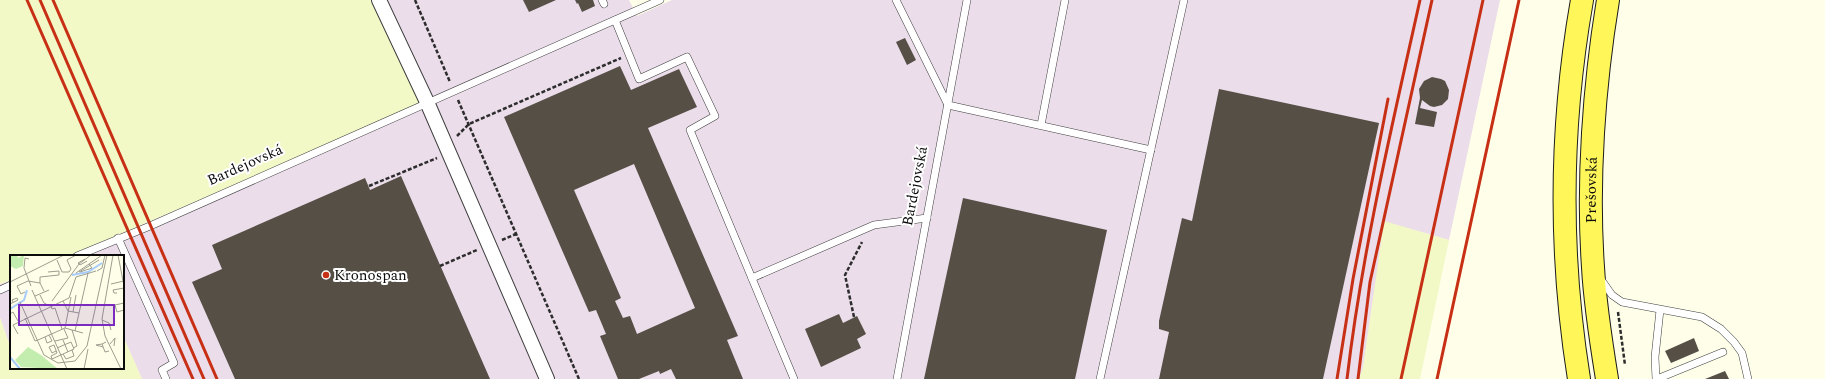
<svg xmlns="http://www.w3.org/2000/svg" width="1825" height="379" viewBox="0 0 1825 379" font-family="Spectral,serif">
<rect width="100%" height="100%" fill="#ffffe9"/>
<!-- industrial -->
<g fill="#ebddea">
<path d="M378,0h251l8,16 35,-16h828l-51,240 -64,-18 -22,146 -4,11h-1217l-19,-43v-80h-54l353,-151z"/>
<path d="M11,280v69l-11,-31v-34z"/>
</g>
<!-- farmland -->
<g fill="#f2f8c6">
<path d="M0,0h378l44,104 -353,152h-58v24l-11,4z"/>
<path d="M1384,221l65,19 -29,139h-61l4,-11z"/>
<path d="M0,318l11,31v19h112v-32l19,43h-142z"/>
</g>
<!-- building -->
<g fill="#554f46" fill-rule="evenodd">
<path d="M523,0h33l-27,12z"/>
<path d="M575,0h18l2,6 -13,6 -4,-9 -1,1z"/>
<path d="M905,38l11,22 -9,5 -11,-23z"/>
<path d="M620,66l11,24 48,-21 18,38 -49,21 90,208 -11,4 16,39h-67l-5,-10 -11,5 -1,-3 -20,8h-21l-18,-43 6,-2 -10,-24 -7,2 -85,-195zM634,164l61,144 -58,26 -7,-18 -7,2 -8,-17 6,-3 -47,-108z"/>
<path d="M1432,77l9,2 4,2 4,9 -1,9 -6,6 -8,2 -4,-1 -8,-6 -2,8 17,4 -3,15 -19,-3 5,-26 -1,-9 5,-8z"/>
<path d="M1219,89l160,34 -56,256h-164l10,-47 -10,-3v-8l23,-103 10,3z"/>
<path d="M401,176l89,203h-255l-43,-97 30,-13 -10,-24 153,-67 5,12z"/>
<path d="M963,198l144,32 -32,149h-151z"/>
<path d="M839,314l4,9 14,-7 9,18 -9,5 4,9 -40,19 -16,-38z"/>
<path d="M1694,338l5,13 -28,12 -6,-12z"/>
<path d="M1725,371l4,8h-24z"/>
</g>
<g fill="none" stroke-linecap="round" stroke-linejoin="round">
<!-- service casing -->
<g stroke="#3e3e3e" stroke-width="8">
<g id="service">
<path d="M602,0l2,4"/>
<path d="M896,0l52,105 203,45"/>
<path d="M615,20l24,59 48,-22 28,59 -25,14 104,249"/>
<path d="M1041,125l24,-125"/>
<path d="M118,238l56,125 -12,7 4,9"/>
<path d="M77,256l73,-30 510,-226"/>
<path d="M752,278l122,-53 53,-7"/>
<path d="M1600,278l12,17 10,7 80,15 19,12 13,13 8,11 6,26"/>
<path d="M0,290l11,-5"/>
<path d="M897,379l70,-379"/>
<path d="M1100,379l84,-379"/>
<path d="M1656,379l-1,-22 5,-47"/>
<path d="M1657,379l66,-27"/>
</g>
</g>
<!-- minor casing -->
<g stroke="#3e3e3e" stroke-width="16">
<path id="minor" d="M379,0l48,102 120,277"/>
</g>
<!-- primary casing -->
<g stroke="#1c1c1c" stroke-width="24">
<g id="primary">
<path d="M1579,379c-20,-125 -19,-254 3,-379"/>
<path id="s1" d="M1607,379c-6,-37 -12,-74 -14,-112 -6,-86 1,-182 15,-267"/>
</g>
</g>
<!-- path -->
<g stroke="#2d2d2d" stroke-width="2.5" stroke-dasharray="4 2" stroke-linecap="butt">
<path d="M415,0l35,82"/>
<path d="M458,100l121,279"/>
<path d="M457,136l12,-12 152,-66"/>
<path d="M369,186l68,-28"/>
<path d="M502,240l14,-6"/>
<path d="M440,266l37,-16"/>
<path d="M1618,312l7,53"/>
<path d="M854,317l-9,-42 17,-33"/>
</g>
<!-- service -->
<use href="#service" stroke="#fff" stroke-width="7"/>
<!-- minor -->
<use href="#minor" stroke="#fff" stroke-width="14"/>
<!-- primary -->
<use href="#primary" stroke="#fff759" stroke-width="22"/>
<!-- rail -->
<g stroke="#c83015" stroke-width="3">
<path d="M27,0l166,379"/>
<path d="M40,0l164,379"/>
<path d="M53,0l164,379"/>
<path d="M1337,379l16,-100 35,-180"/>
<path d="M1347,379c15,-128 45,-253 73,-379"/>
<path d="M1358,379l12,-97 62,-282"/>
<path d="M1401,379l82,-379"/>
<path d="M1437,379l82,-379"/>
</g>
</g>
<!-- markers -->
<circle fill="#c83015" stroke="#fff" stroke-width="1.5" cx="326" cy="275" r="4"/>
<g text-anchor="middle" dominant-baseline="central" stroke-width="4" stroke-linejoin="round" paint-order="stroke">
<!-- street labels -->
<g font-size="15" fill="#0b0b0b" stroke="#fff">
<text transform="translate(245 165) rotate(-24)">Bardejovská</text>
<text transform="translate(915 186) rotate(-79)">Bardejovská</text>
<text stroke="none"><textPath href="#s1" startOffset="190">Prešovská</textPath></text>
</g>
<!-- poi labels -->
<g font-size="15" fill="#0b0b0b" stroke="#fff" text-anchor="start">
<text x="334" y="275">Kronospan</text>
</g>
</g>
<!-- overview -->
<g transform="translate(10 255)">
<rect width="114" height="114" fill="#ffffe9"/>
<path d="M0,0h7l1,3 6,-3 -1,11 -7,3 -6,-3zM18,92l13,8 17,14 -37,-2 -6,-7z" fill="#c3edaf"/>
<path fill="none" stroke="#a7ccfd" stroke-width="2" d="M62,20l16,-3 14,-9M0,54l14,-9 3,-10M0,102l10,12"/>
<path fill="none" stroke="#9d9d90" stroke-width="1" d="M103,0l-11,64 3,17 16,33M108,0l6,31M19,4l-4,-1 -1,10 7,18M75,4l-7,4 2,2 7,-4M47,5l5,12h7l2,-3 -4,-9 9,-5M87,16l5,-3 3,-13M69,17l20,-12M70,17l12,-4 -3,-4M66,18l26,-18M18,26l12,2 4,8M0,27l54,-27M30,28v-6l19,-2v-4l-11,1M101,29l13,-3M22,35l35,79M15,37l-4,2 -4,-8 11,-5M107,38h-3l-1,-3 11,-2M30,40l4,8 6,3M25,41l14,-6M42,46l27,-37 12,-9M53,46l5,10 11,2M10,47l24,53 14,8 17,-2 12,-15 20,-91M114,48l-9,2 2,7 7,-2M0,49l8,-4 -1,-2 -5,2 1,2M41,51l1,3 3,-1 7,21M63,57l3,-17M0,59l3,-2 5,9M15,63l10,23 3,-1M92,65l7,3 2,7M55,73l6,-31M62,75l5,16 -4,2M65,76l13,-58M8,79l-5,-9 56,-27 7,-21 20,-6M35,82l2,6 5,-2 -3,-6M28,85l27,-12 18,5M53,85l5,12M45,86l13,-3 -4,-9M96,87l-4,2 3,8 4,-1M92,89l-6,1 7,2M100,89l5,-6 -1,8M46,96l-4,2 -3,-6 5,-2 3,8 -6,3 1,3 22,-10 -3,-7 -14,6M53,99l3,5 8,-3 -2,-6M74,114l4,-20"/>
<path fill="#7b2cbf" fill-opacity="0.15" stroke="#7b2cbf" stroke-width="2" d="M9,50h95v20h-95z"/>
<rect width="114" height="114" fill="none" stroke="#0b0b0b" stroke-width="2"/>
</g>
</svg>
